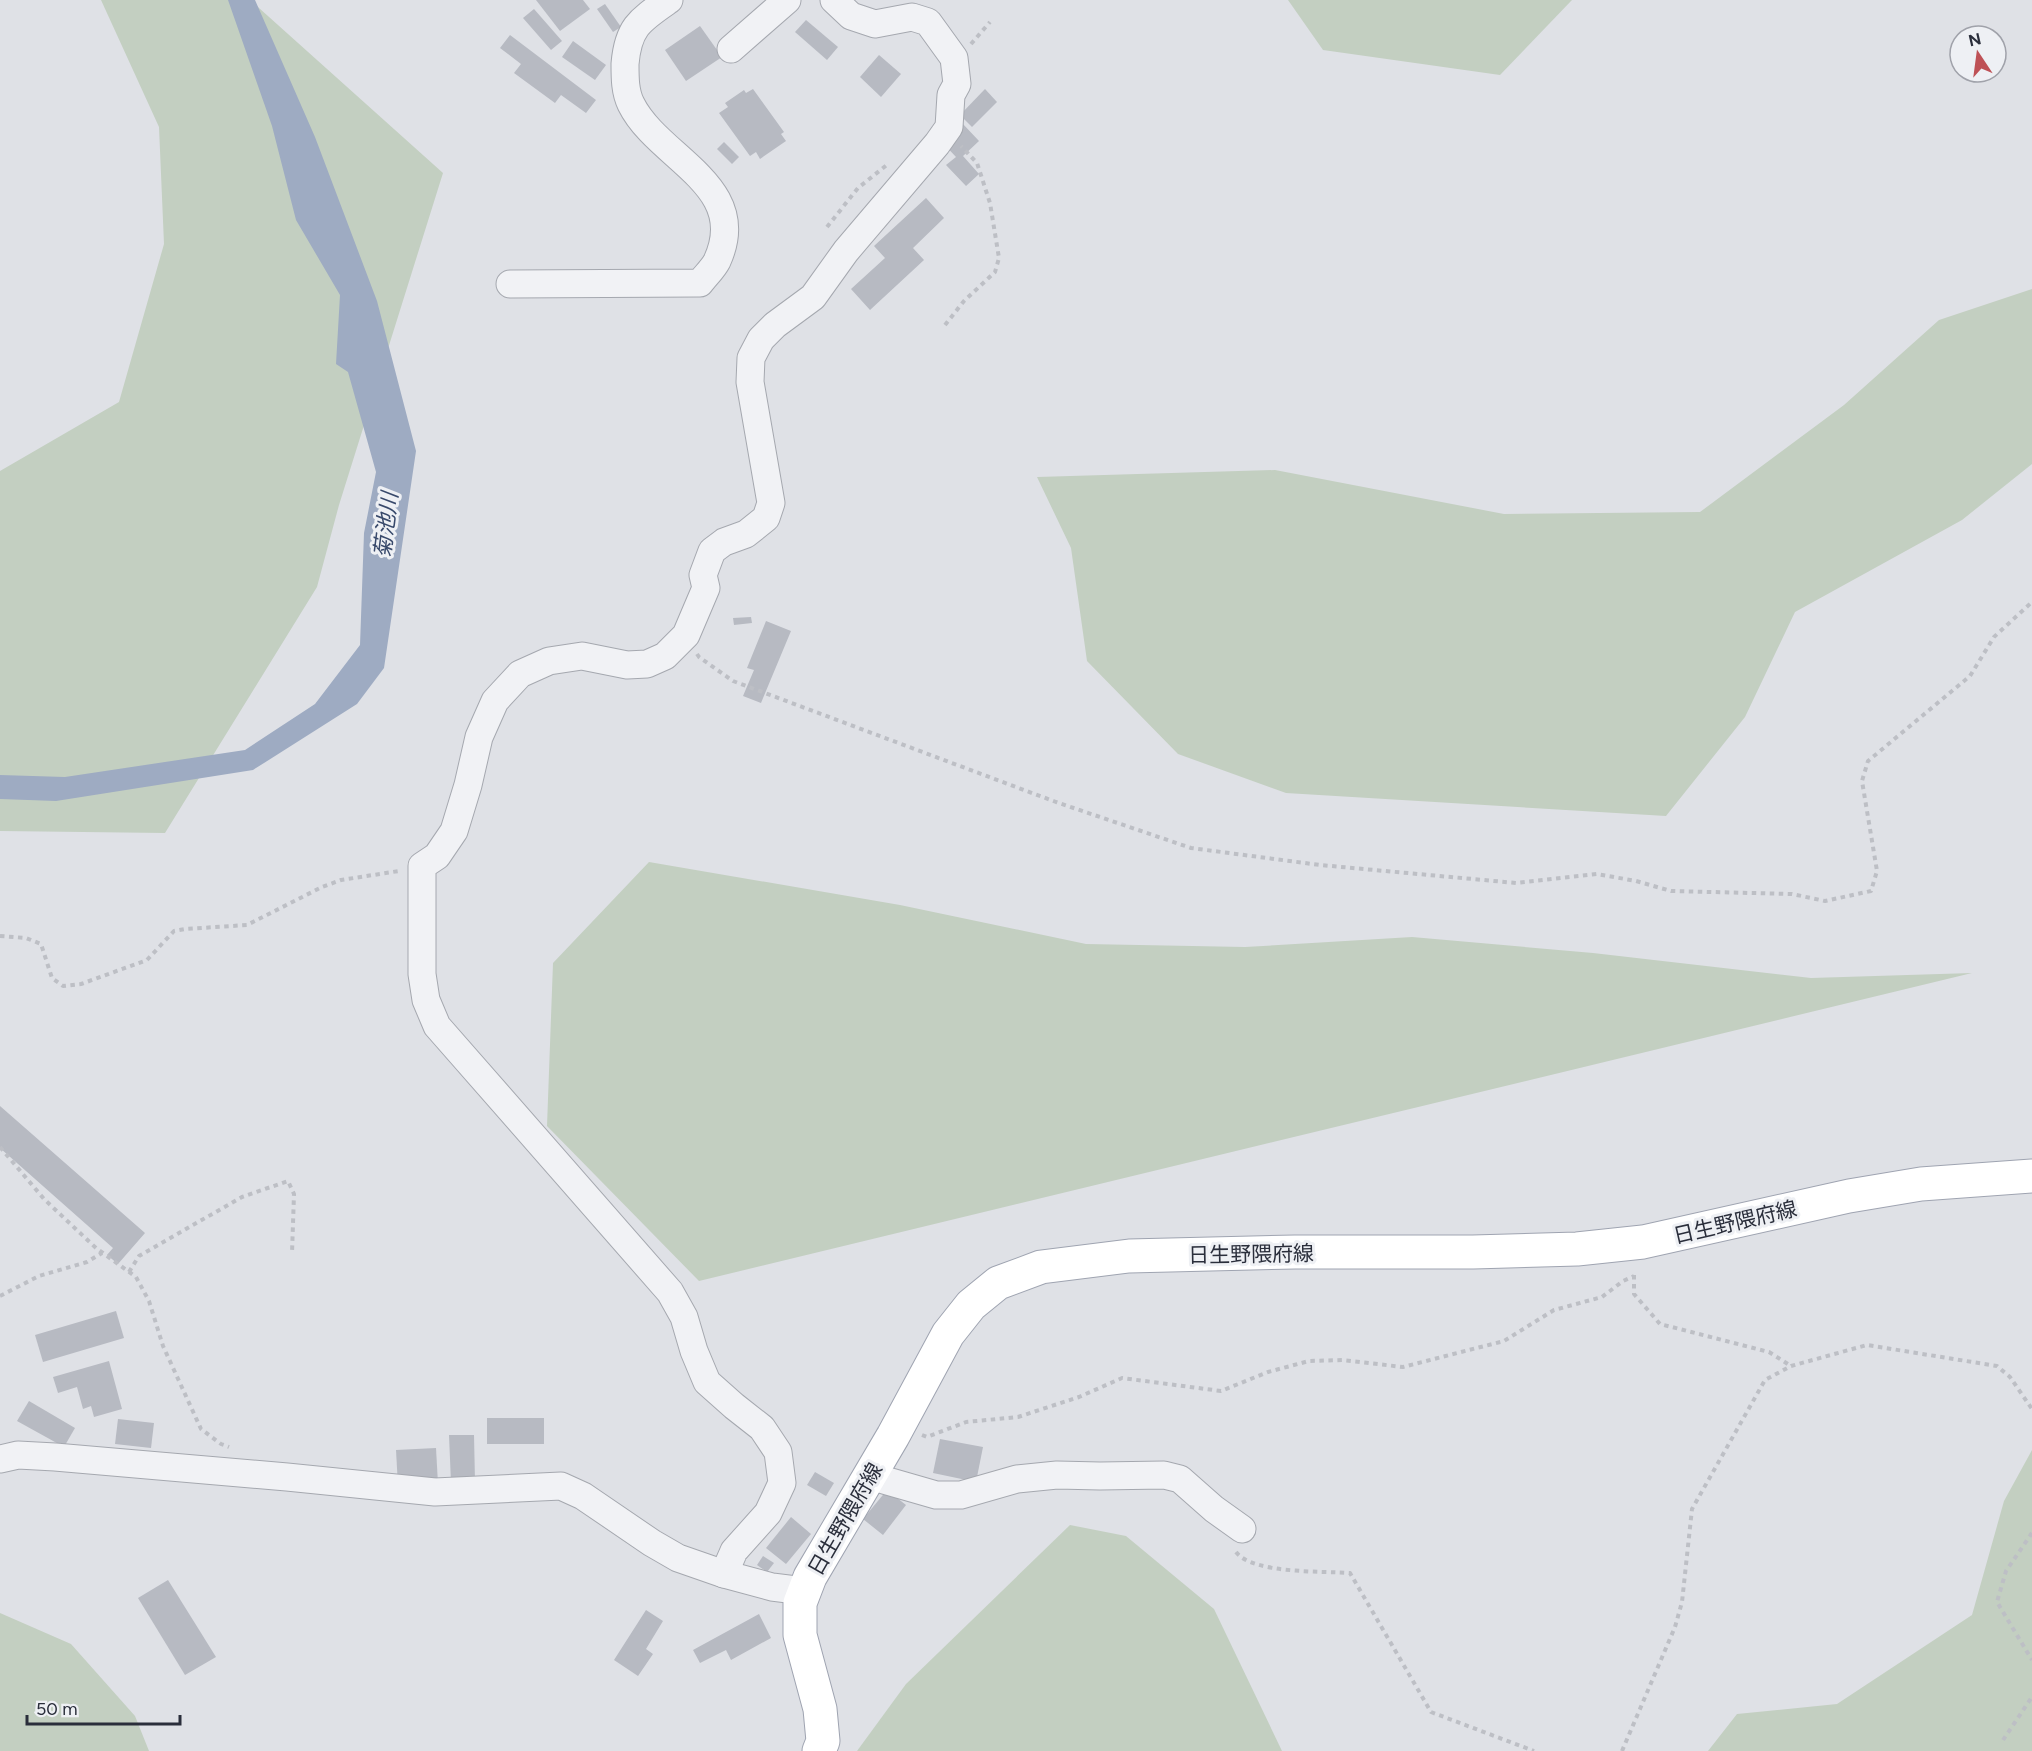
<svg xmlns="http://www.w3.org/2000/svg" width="2032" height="1751" viewBox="0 0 2032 1751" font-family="Figtree,'Noto Sans JP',sans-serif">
<rect width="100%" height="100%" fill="#dfe1e6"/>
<!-- green -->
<g fill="#c3cfc1">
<path d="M101,0h149l193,173 -104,332 -22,82 -152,246 -165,-2v-360l119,-69 45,-158 -5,-117z"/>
<path d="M1288,0h284l-72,75 -177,-25z"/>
<path d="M2032,289v175l-70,56 -167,92 -50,105 -79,99 -380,-23 -108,-39 -91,-93 -16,-113 -34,-71 238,-7 229,44 196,-2 144,-107 95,-85z"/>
<path d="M649,862l251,43 186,39 159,3 167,-10 181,16 218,25 161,-5 -1273,308 -152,-155 6,-163z"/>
<path d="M2032,1450v301h-324l29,-37 100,-10 135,-89 32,-114z"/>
<path d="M1070,1525l56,11 88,73 68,142h-425l49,-67z"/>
<path d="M0,1613l71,31 64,72 14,35h-149z"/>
</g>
<!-- water -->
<path fill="#9eabc2" d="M228,0h27l60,137 62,164 39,150 -32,217 -27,36 -104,66 -197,31 -56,-2v-24l65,2 180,-27 70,-46 45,-59 4,-112 12,-61 -28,-100 -12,-8 4,-69 -44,-75 -24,-94z"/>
<!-- building -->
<g fill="#b7bac2">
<path d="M536,0h47l7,9 -30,22z"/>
<path d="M605,4l16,23 -8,5 -16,-23z"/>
<path d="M534,9l28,32 -11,9 -28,-32z"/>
<path d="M806,20l32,27 -11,13 -32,-28z"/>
<path d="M700,26l22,31 -36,24 -21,-31z"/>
<path d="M510,35l86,65 -10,13 -25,-18 -6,8 -41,-30 7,-9 -21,-16z"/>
<path d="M573,41l33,24 -11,15 -33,-23z"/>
<path d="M879,55l22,19 -20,23 -21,-20z"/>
<path d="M753,89l31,43 -3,2 5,7 -26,18 -4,-7 -6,4 -31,-43 9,-6 -3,-4 19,-13 2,3z"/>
<path d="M985,89l12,13 -25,25 -12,-12z"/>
<path d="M962,123l17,18 -16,15 16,18 -13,12 -20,-21 10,-8 -14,-15z"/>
<path d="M724,142l15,15 -7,7 -15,-15z"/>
<path d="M926,198l18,20 -31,30 11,12 -54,50 -19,-21 34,-31 -11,-12z"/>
<path d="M751,617l1,6 -18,2 -1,-7z"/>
<path d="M766,621l25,10 -30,72 -18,-7 11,-26 -7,-2z"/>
<path d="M0,1106l145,127 -27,31 -11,-9 6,-7 -113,-100z"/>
<path d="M116,1311l8,27 -81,24 -8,-27z"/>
<path d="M109,1361l13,48 -28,8 -3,-11 -8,3 -6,-22 -19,6 -5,-16z"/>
<path d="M29,1401l46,27 -11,19 -47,-26z"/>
<rect x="487" y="1418" width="57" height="26"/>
<path d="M118,1419l36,4 -3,25 -36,-4z"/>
<path d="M449,1435h25l1,47 -24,1z"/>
<path d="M940,1439l43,8 -7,35 -43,-9z"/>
<path d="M436,1448l2,36 -40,2 -2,-36z"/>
<path d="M815,1472l19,11 -8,13 -19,-11z"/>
<path d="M887,1490l19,15 -23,30 -20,-16z"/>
<path d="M791,1517l20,17 -25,30 -20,-16z"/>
<path d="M763,1556l11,7 -7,9 -10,-7z"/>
<path d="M168,1580l48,77 -31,18 -47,-77z"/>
<path d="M646,1610l17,11 -17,28 7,5 -15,22 -24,-16z"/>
<path d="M759,1614l12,24 -40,22 -5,-10 -26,13 -7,-13z"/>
</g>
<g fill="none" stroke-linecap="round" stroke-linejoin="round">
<!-- minor casing -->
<g stroke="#a5a8af" stroke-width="29">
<g id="minor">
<path d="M731,49l56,-49"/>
<path d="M510,284l190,-1c5,-7 13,-14 17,-22 35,-76 -59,-102 -86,-157 -6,-12 -6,-26 -6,-40 3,-37 15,-44 44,-64"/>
<path d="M0,1459l18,-4 37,2 232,20 148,15 126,-6 22,10 69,47 26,15 46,16 48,13 32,4"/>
<path d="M870,1476l66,19h25l56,-16 40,-4 43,1 64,-1 16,4 34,30 28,20"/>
<path d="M724,1574l10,-23 34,-38 14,-30 -4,-31 -16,-24 -28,-22 -27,-24 -13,-31 -10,-34 -14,-25 -233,-266 -11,-26 -4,-26v-108l15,-10 17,-25 14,-46 11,-48 16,-36 25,-27 29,-13 33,-5 45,9 20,-1 18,-8 21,-21 20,-47 -3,-13 9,-24 12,-9 22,-8 20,-16 5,-15 -21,-121 1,-24 10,-19 14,-14 38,-28 33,-46 91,-107 12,-17 2,-32 6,-11 -3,-26 -26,-36 -16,-5 -37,7 -24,-8 -17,-16"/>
</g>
</g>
<!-- major casing -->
<g stroke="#9fa4b1" stroke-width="35">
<path id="major" d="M819,1751l4,-10 -3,-32 -20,-74v-32l10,-26 83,-141 55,-102 23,-29 27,-22 43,-16 88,-11 166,-4h178l104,-3 66,-7 206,-46 72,-12 111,-8"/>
</g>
<!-- path -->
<g stroke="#bdbfc5" stroke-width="4" stroke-dasharray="4.5 4.5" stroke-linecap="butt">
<path d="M971,44l19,-22"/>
<path d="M827,227l31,-39 30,-24"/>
<path d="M945,325l19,-24 31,-29 4,-14 -9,-55 -13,-40 -16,-17"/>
<path d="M697,654l2,3 34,24 323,121 135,46 129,17 196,18 81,-9 39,7 35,10 121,3 33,7 46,-10 6,-20 -15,-90 6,-20 102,-85 24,-39 38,-35"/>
<path d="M0,936l26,2 15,6 11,34 11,8 18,-2 66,-24 27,-29 11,-2 62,-4 75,-38 19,-7 58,-9"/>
<path d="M0,1147l44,52 52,49 40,29 13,24 14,45 38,83 20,15 8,3"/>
<path d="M129,1272l10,-16 19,-11 84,-48 46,-16 6,13 -2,59"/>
<path d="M1634,1275v19l26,30 109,28 22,14"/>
<path d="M0,1296l39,-20 48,-14 15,-9"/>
<path d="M922,1435l5,2 39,-15 52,-5 61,-20 43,-19 99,13 47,-19 41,-11 33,-1 61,7 101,-26 50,-31 48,-13 21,-16 11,-5"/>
<path d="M2032,1533l-26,38 -9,31 35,58"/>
<path d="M1236,1552c16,22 87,19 114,21l81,139 103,39"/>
<path d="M2003,1740l29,-43"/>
<path d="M1622,1751l53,-124 7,-25 10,-93 73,-129 26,-14 76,-21 130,21 13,11 22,32"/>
</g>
<!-- minor -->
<use href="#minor" stroke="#f1f2f5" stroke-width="27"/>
<!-- major -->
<use href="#major" stroke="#fff" stroke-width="33"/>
</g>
<g text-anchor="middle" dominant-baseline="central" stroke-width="6" stroke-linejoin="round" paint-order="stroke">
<!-- street labels -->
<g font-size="21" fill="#2a2e3b" stroke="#eef0f4">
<text transform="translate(1735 1222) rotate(-13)">日生野隈府線</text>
<text transform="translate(1251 1254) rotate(-1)">日生野隈府線</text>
<text transform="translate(845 1519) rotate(-60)">日生野隈府線</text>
</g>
<!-- water labels -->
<g font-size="22" font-style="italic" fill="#38496b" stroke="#eef0f4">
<text transform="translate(386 525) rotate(-83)">菊池川</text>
</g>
</g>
<!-- north arrow -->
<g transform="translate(1978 54) rotate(347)"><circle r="28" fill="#eef0f4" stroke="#a0a2aa" stroke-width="1.5"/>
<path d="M0-4.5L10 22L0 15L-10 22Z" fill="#be5156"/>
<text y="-9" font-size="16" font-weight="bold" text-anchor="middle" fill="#2a2e3b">N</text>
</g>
<!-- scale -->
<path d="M27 1715v9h153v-9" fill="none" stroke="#2a2e3b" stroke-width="3"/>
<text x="36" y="1715" font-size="18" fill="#2a2e3b" stroke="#eef0f4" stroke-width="4.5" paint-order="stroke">50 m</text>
</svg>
